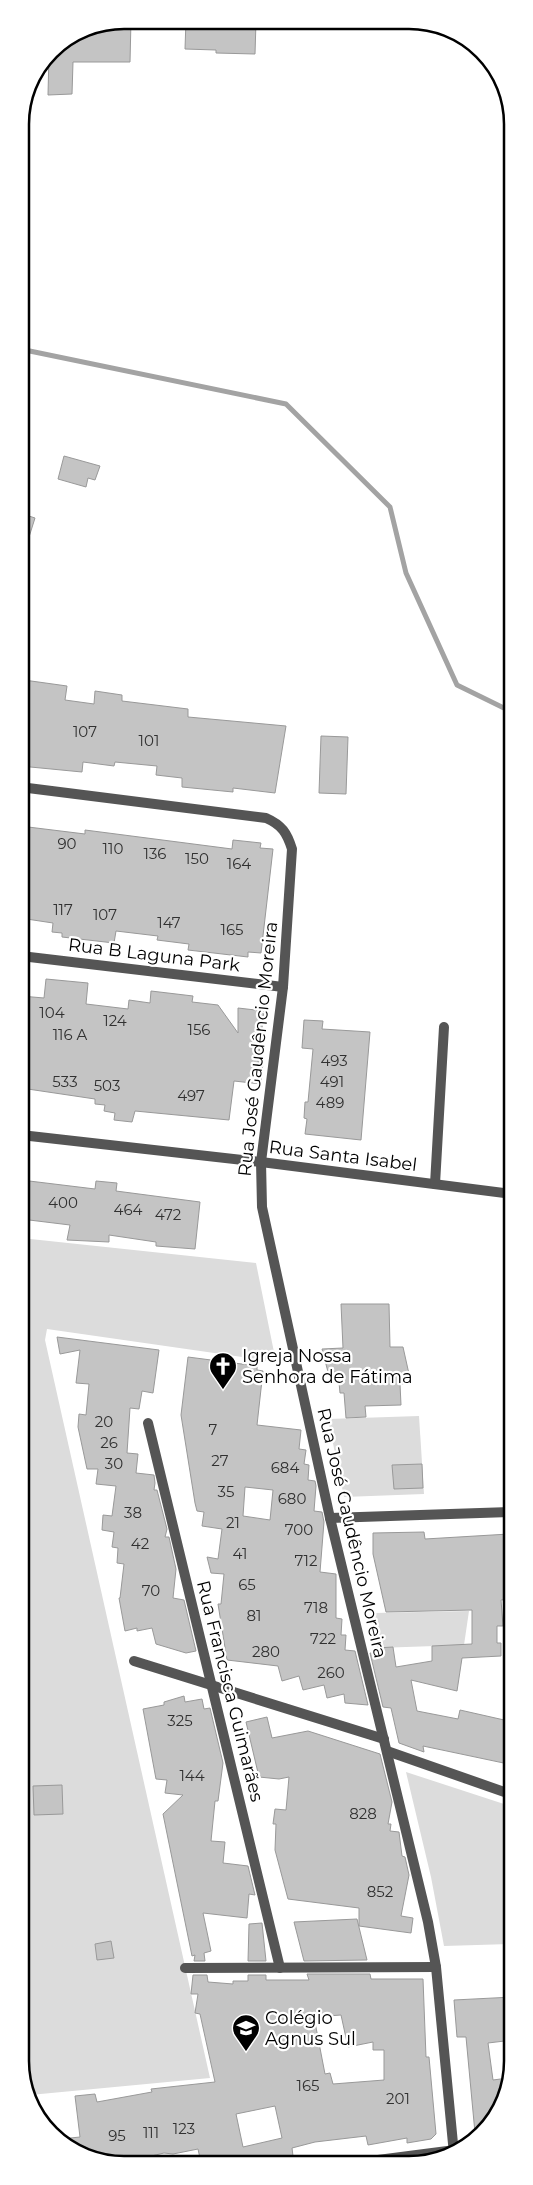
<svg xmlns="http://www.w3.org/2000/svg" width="533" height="2185" viewBox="0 0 533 2185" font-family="Montserrat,sans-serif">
<rect width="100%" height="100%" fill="#fff"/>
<!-- green -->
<g fill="#dcdcdc">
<path d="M21,1238l235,25 20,99 -229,-33 -2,11 165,738 -180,17 -9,-20z"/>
<path d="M419,1416l5,78 -80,3 -16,-78z"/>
<path d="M469,1611l-5,34 -87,3 -3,-35z"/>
<path d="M406,1772l98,32 9,36v104l-69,2 -13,-69z"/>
</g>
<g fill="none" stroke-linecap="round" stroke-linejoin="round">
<!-- stream -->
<path stroke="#a3a3a3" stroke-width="5" d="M20,349l266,55 104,103 16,66 51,112 55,27"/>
</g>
<!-- building -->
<g fill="#c4c4c4" stroke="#999" fill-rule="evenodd">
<path d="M124,20h7l-1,42h-57l-1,32 -24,1 1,-42 2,-3 33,-22z"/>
<path d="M186,20l70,1 -1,33 -39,-1v-3l-31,-1z"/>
<path d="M64,456l36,10 -5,14 -7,-2 -2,9 -28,-8z"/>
<path d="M20,513l15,5 -12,38 -3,-1z"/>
<path d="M24,680l43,6 -2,14 29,4 1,-13 27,4v6l66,8v8l98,9 -11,67 -42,-5v4l-51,-5v-9l-26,-3 1,-9 -42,-4 -1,4 -31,-4 -1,10 -62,-6v-59z"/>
<path d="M321,736l27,1 -2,57 -27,-1z"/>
<path d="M20,826l65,8v-4l147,19 1,-9 28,3 -1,5 13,1 -12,104 -13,-1v5l-60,-7 1,-6 -32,-4 1,-4 -42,-5 -2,12 -52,-6v-4l-10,-1 1,-9 -33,-5z"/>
<path d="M46,979l42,4 -2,21 42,5 1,-9 21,3 1,-12 42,5 -1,6 26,3 20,28v-25l26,3 -6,51h5l-2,22 -27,-3 -5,39 -94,-9 -3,11 -18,-2 1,-7 -11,-2 1,-6 -10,-1v-5l-74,-11v-92l23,2z"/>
<path d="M304,1020l19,1 -1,8 48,3 -9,108 -56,-6 2,-15 -3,-1 1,-16h3l5,-53 -11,-1z"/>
<path d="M21,1180l74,9 1,-8 21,2 -1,8 84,11 -5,47 -39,-3v-4l-47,-7v7l-42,-2 3,-15 -49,-6z"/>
<path d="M341,1304h48l1,43h13l8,36 -11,1 1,21 -36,1 1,11 -20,1 -2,-25h-4l-2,-21h-10l-6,-23 21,-1z"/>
<path d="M57,1337l102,13 -6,43 -11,-2 -3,18 -9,-1 -3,45 11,1 -2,19 18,2 1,8 -1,7h3l10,39 -2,8h4l7,32 -3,29 11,2 12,51 -10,2 -30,-9 -4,-16 -15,3v-3l-12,3 -6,-33h1l4,-34 -7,-1 1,-15 -6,-1 2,-15 -12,-2 1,-15 9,1 4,-30 -20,-2 2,-15h-11l-9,-42 1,-13 7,1 3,-31 -13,-1 4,-33 -20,4z"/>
<path d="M188,1357l69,9v4l6,1 -6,54 44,5 -2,19 7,1 -2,14 5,1 -1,15 7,1 1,5 -2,25 8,1 2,10 -4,50 16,2v44l6,1 -1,16h5l-1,15 10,1 13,54 -23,-2 -1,-9 -17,4 -3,-13 -21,5 -4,-14 -17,5 -4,-15 -51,-6 -9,-56h3l3,-30 -13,-1 -4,-16 11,2 4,-30 -20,-3 2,-14 -7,-1 -2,-8 -14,-88zM245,1487l28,3 -3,30 -27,-4z"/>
<path d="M422,1464l1,24 -29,1 -2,-24z"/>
<path d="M424,1532l1,7 84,-5v11h4v51l-2,3 -10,1 2,26h-6v17h4v13l-39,2 -5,33 -46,-11 6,31 41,8 2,-9 53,12v43l-90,-19 1,6 -25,-9 -8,-35 -8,-1 -13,-54 9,1 -2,-6 16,-1 3,20 36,-6v-15l40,-2v-34l-86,2 -13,-58v-21z"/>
<path d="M184,1696l1,6 17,-3 2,10 6,-1 13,55 -5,38h-3l-4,40 14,1 -2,21 25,3 7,29 -6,-1 -2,24 -44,-5 8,38 -7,2 1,8h-11l1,-6 -3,1 -29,-142 20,-19 -18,-2 2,-13 -11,-1 -13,-70 21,-4v-3z"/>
<path d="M267,1717l5,21 36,-7 72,23 12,48 -4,22h3l-1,7 9,1 3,24 3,1 4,18 -8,41 12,2 -2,15 -52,-7v-18l-71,-9 -13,-49 1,-26h-3l2,-15 11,1 3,-33 -10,2 -20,-2 -13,-55z"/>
<path d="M62,1785l1,29 -29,1 -1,-29z"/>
<path d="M357,1919l10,41 -63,1 -10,-39z"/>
<path d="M262,1923l4,38h-18l1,-37z"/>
<path d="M111,1941l3,17 -17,2 -2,-16z"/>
<path d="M307,1974h63l1,5h52l3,78h3l7,77 -5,5 -24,4v-5l-39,7 -2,-9 -51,6 -23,6 1,8 -61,7h-31l-3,-14 -25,5 -9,-1 -42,10h-19l-42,-24 19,-2 -5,-41 20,-2 2,8 55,-10 -1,-3 64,-7 -15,-68 -5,-1 3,-19h-7l2,-19h14l1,7 25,2v-3h15v-6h18v5h43zM341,2015l7,32 25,-5v8h11v30l-51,4 -3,-11 -5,1 -11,-57zM275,2106l7,32 -39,9 -7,-33z"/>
<path d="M513,1997v43l-25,3 5,37 15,-2 -21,52 -12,3 -9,-96h-9l-3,-37z"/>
</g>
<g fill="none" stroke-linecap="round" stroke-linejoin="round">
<!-- street -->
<g stroke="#555" stroke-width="10">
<path d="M20,787l246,31c16,7 21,15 26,31l-9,138 -22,175 1,45 68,311 98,404 8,45 18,187"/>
<path d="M21,956l262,31"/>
<path d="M21,1135l240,27 251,32"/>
<path d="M435,1184l9,-157"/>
<path d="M148,1423l132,545"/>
<path d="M330,1518l183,-6"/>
<path d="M134,1661l250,78"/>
<path d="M387,1751l126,44"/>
<path d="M185,1968l251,-1"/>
<path d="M347,2164l116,-15"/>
</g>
</g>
<!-- icons -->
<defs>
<g id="church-pin" transform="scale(1.4375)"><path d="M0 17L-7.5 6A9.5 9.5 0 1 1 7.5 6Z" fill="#000" stroke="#fff"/><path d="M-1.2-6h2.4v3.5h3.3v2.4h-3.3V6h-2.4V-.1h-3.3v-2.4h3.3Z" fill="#fff"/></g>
<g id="school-pin" transform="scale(1.4375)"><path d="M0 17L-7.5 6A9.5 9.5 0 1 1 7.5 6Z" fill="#000" stroke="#fff"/><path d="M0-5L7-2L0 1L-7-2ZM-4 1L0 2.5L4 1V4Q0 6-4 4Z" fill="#fff"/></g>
</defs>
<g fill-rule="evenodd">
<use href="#church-pin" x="223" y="1366"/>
<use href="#school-pin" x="246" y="2028"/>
</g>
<g text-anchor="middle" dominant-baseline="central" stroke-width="4.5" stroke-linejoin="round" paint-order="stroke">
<!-- number labels -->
<g font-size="15" fill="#313131">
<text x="85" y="731">107</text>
<text x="149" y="740">101</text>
<text x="67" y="843">90</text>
<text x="113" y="848">110</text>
<text x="155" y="853">136</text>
<text x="197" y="858">150</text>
<text x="239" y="863">164</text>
<text x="63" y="909">117</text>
<text x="105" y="914">107</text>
<text x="169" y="922">147</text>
<text x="232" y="929">165</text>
<text x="52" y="1012">104</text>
<text x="115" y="1020">124</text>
<text x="199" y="1029">156</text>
<text x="70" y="1034">116 A</text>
<text x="334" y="1060">493</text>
<text x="65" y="1081">533</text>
<text x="332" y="1081">491</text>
<text x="107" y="1085">503</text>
<text x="191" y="1095">497</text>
<text x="330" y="1102">489</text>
<text x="63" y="1202">400</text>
<text x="128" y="1209">464</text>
<text x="168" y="1214">472</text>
<text x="104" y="1421">20</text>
<text x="213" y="1429">7</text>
<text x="109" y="1442">26</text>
<text x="220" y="1460">27</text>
<text x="114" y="1463">30</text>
<text x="285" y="1467">684</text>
<text x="226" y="1491">35</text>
<text x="292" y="1498">680</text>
<text x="133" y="1512">38</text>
<text x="233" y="1522">21</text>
<text x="299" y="1529">700</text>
<text x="140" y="1543">42</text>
<text x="240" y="1553">41</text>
<text x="306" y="1560">712</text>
<text x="247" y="1584">65</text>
<text x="151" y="1590">70</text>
<text x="316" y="1607">718</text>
<text x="254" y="1615">81</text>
<text x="323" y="1638">722</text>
<text x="266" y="1651">280</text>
<text x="331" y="1672">260</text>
<text x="180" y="1720">325</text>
<text x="192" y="1775">144</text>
<text x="363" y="1813">828</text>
<text x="380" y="1891">852</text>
<text x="308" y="2085">165</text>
<text x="398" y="2098">201</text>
<text x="184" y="2128">123</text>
<text x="151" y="2132">111</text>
<text x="117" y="2135">95</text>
</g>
<!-- street labels -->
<g font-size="18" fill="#000" stroke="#fff">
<text transform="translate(154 955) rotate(7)">Rua B Laguna Park</text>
<text transform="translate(258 1049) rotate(-84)">Rua José Gaudêncio Moreira</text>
<text transform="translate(343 1156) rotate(7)">Rua Santa Isabel</text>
<text transform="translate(352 1533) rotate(77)">Rua José Gaudêncio Moreira</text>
<text transform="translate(230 1691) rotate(76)">Rua Francisca Guimarães</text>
</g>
<!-- poi labels -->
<g font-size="18" fill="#000" stroke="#fff" text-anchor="start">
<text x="242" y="1356">Igreja Nossa<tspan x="242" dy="21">Senhora de Fátima</tspan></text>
<text x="265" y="2018">Colégio<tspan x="265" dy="21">Agnus Sul</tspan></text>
</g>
</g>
<!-- crop -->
<path d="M0 0H533V2185H0ZM124 29H409A95 95 0 0 1 504 124V2061A95 95 0 0 1 409 2156H124A95 95 0 0 1 29 2061V124A95 95 0 0 1 124 29Z" fill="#fff" fill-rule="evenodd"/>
<path fill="none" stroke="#000" stroke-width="2.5" d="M124 29H409A95 95 0 0 1 504 124V2061A95 95 0 0 1 409 2156H124A95 95 0 0 1 29 2061V124A95 95 0 0 1 124 29Z"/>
</svg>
